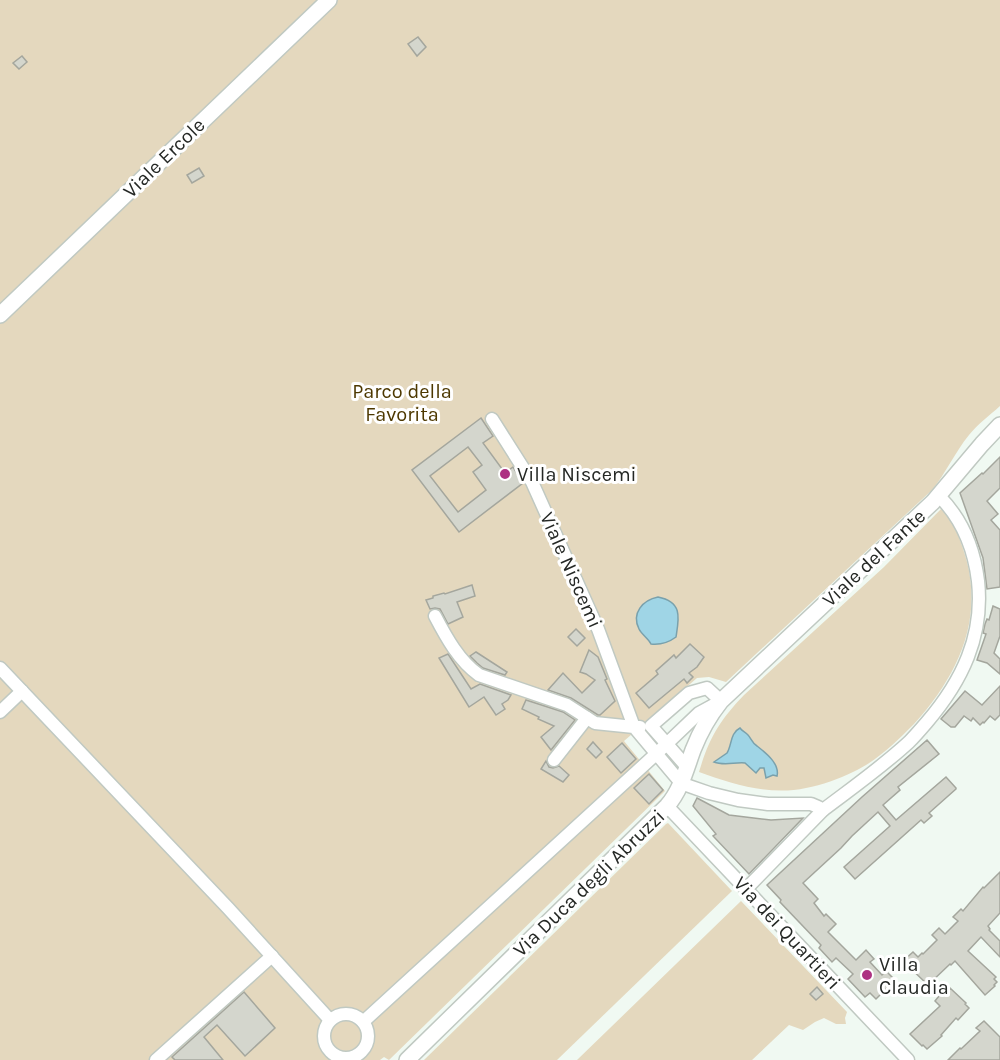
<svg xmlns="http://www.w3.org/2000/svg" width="1000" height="1060" viewBox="0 0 1000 1060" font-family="Karla,sans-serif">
<rect width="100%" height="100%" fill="#f0f9f2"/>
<!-- green -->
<g fill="#e4d8be">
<path d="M0,0h1000v406c-10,9 -22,18 -31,29 -14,17 -23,38 -37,55l-206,192 -17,-5 -12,1 -73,63 41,50 -276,269 -5,-3 -4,3h-380z"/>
<path d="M941,509c14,13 21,35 26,53 16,62 -12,117 -53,162 -18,18 -37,37 -61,48 -14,7 -31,13 -47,16 -36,8 -74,-4 -107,-16 10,-34 21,-52 45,-77l140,-128z"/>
<path d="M668,823l64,68 -175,169h-133l242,-236z"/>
<path d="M741,901l106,111 -2,6 1,6h-10l-12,-6 -9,4 -12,8 -14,-5 -37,35h-175z"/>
</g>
<!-- water -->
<g fill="#9fd5e6" stroke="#7aa1ac" stroke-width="1.5">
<path d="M658,597c25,5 21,21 18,40 -8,6 -15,8 -25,7 -3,-6 -9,-9 -12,-15 -8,-16 4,-29 19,-32z"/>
<path d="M740,728c2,3 5,4 8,7 3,3 4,8 9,11 9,7 23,18 20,30l-4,-1 -7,3 -2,-10h-4l-4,5 -11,-10c-10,-1 -21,3 -31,-1l13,-9c5,-8 3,-20 13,-25z"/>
</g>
<!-- building -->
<g fill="#d4d6cd" stroke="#a4a69d" stroke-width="1.5" fill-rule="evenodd">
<path d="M418,37l8,10 -9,9 -9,-12z"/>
<path d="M22,56l5,6 -8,7 -6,-6z"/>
<path d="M199,168l5,8 -12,7 -5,-8z"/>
<path d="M481,418l12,18 -10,7 22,30 8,-6 10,16 -64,49 -47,-62zM468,447l14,18 -9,7 13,18 -28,22 -28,-36z"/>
<path d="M1000,457v31l-13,13 11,13 -7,6 9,10v57l-13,2 -4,-31 -23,-65 22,-20 1,1z"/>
<path d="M472,585l3,11 -18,6 6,15 -15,7 -8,-15 -5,-1 -5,1 -4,-9 7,-2v-2l11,-3 1,1z"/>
<path d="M993,606l7,3v27l-6,17 6,6v15l-13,-11 -10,-3 9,-26 -3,-1 2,-9 2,-5 2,1z"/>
<path d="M576,629l9,9 -8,8 -9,-9z"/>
<path d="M690,644l14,13 -7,10 -8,6 4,4 -6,6 -3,-4 -35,29 -13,-15 22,-19 -2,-3 18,-16 2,3z"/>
<path d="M589,650l9,7 9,22 -2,1 10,21 -15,14h-2l-27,-17 -23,-8 15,-17 19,20 13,-13 -9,-6 -6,-2z"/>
<path d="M476,652l31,20 -2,3 -22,-7 -6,-5 -7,-7z"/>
<path d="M448,654l23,35 9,-5 31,11 -3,5 -6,4 3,5 -9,6 -12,-18 -15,10 -30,-49z"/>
<path d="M1000,686v29l-5,5 -5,-4 -6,7 -1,-1 -3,3 -7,-7 -2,3 -7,-5 -9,11h-4l-10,-8 24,-28 17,14z"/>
<path d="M526,700l37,12 12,8 -24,30 -10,-13 13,-11 -16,-7 1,-2 -17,-8z"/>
<path d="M927,740l12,14 -41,33 2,3 -17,15 13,15 50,-43 10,11v1l-27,24 3,3 -8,7 -3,-3 -66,59 -11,-12 46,-41 -12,-14 -26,24 -11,12 -38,35 15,16 -4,4 10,13 2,-2 10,10 -8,8 28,28 10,-10 8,9 -4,3 12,13 4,-4 9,9 -19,19 -6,-6 -5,4 -17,-18 5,-5 -17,-16 -4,4 -13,-14 2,-3 -41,-43 1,-2 -14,-15 95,-88z"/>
<path d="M593,742l9,10 -6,6 -9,-9z"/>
<path d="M622,743l14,16 -15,14 -14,-16z"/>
<path d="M546,761l3,6 4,1 6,-2 10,9 -6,7 -22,-13z"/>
<path d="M649,774l14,16 -14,14 -15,-16z"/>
<path d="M697,798l32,17 42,5 32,-2 -54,56 -36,-38 3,-2 -23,-28z"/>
<path d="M1000,872v41l-12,13 2,3 -1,1 11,11v16l-19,-20 -13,14 28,26 -2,2 3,3 -3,3 1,1 -10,9 -30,-34 -4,4 -1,-1 -22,21 -25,-24 10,-9 5,5 4,-4 1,1 14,-14 -5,-5 7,-7 6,6 13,-13 -5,-4 8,-8 2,2 20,-24 1,1z"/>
<path d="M817,987l6,7 -7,6 -6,-6z"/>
<path d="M950,988l16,15 -1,1 4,4 -11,12 -2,-2 -15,17 1,1 -15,13 -4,-4 -1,1 -12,-12 30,-28 -5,-5 8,-10 2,2z"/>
<path d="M244,992l31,36 -30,28 -28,-31 -13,12 19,23h-48l-3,-3z"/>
<path d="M984,1021l16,16v23h-52l12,-12 1,1 19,-18 -4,-3z"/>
</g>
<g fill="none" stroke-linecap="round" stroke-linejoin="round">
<!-- minor casing -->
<g stroke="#c0c9c2" stroke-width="15">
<g id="minor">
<path d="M492,419l40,63 66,147 36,98h6"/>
<path d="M435,616c11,21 24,45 44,59l88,30 28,18 39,4 47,56 8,3 20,7 29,7 30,4h43l7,3 5,3c29,-22 59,-43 86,-68 6,-6 12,-13 18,-20 35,-41 57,-86 51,-141 -4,-33 -16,-62 -39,-85"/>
<path d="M0,668l228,240 102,112"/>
<path d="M0,712l22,-21"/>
<path d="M554,760l33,-42"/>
<path d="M667,806l241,254"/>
<path d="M746,889l77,-79"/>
<circle cx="346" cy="1036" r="22"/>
<path d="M363,1022l293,-268 43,-41 22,-12 -14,-13 -18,5 -38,33 36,41"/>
<path d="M156,1060l116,-104"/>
</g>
</g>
<!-- tertiary casing -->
<g stroke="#c0c9c2" stroke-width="18">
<g id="tertiary">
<path d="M0,315l329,-315"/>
<path d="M407,1060l260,-254c14,-16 19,-37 26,-56 7,-18 16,-34 28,-49l212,-199 49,-58 18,-19"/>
</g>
</g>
<!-- minor -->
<use href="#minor" stroke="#fff" stroke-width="12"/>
<!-- tertiary -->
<use href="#tertiary" stroke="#fff" stroke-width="15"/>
</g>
<!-- markers -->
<g fill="#ad3182" stroke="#fff" stroke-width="2">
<circle cx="505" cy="474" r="6"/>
<circle cx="867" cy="975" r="6"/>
</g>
<g text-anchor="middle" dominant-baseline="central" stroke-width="6" stroke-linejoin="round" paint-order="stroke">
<!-- street labels -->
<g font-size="20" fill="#252825" stroke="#fff">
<text transform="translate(164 158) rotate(-44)">Viale Ercole</text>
<text transform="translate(874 558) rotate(-43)">Viale del Fante</text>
<text transform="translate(571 570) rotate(66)">Viale Niscemi</text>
<text transform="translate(589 883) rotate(-44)">Via Duca degli Abruzzi</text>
<text transform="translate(787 933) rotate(47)">Via dei Quartieri</text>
</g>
<!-- park labels -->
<g font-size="20" fill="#4d3800" stroke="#fff">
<text x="402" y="391">Parco della<tspan x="402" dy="23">Favorita</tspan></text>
</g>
<!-- poi labels -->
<g font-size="20" fill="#252825" stroke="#fff" text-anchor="start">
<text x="517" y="474">Villa Niscemi</text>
<text x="879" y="964">Villa<tspan x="879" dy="23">Claudia</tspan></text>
</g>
</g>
</svg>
